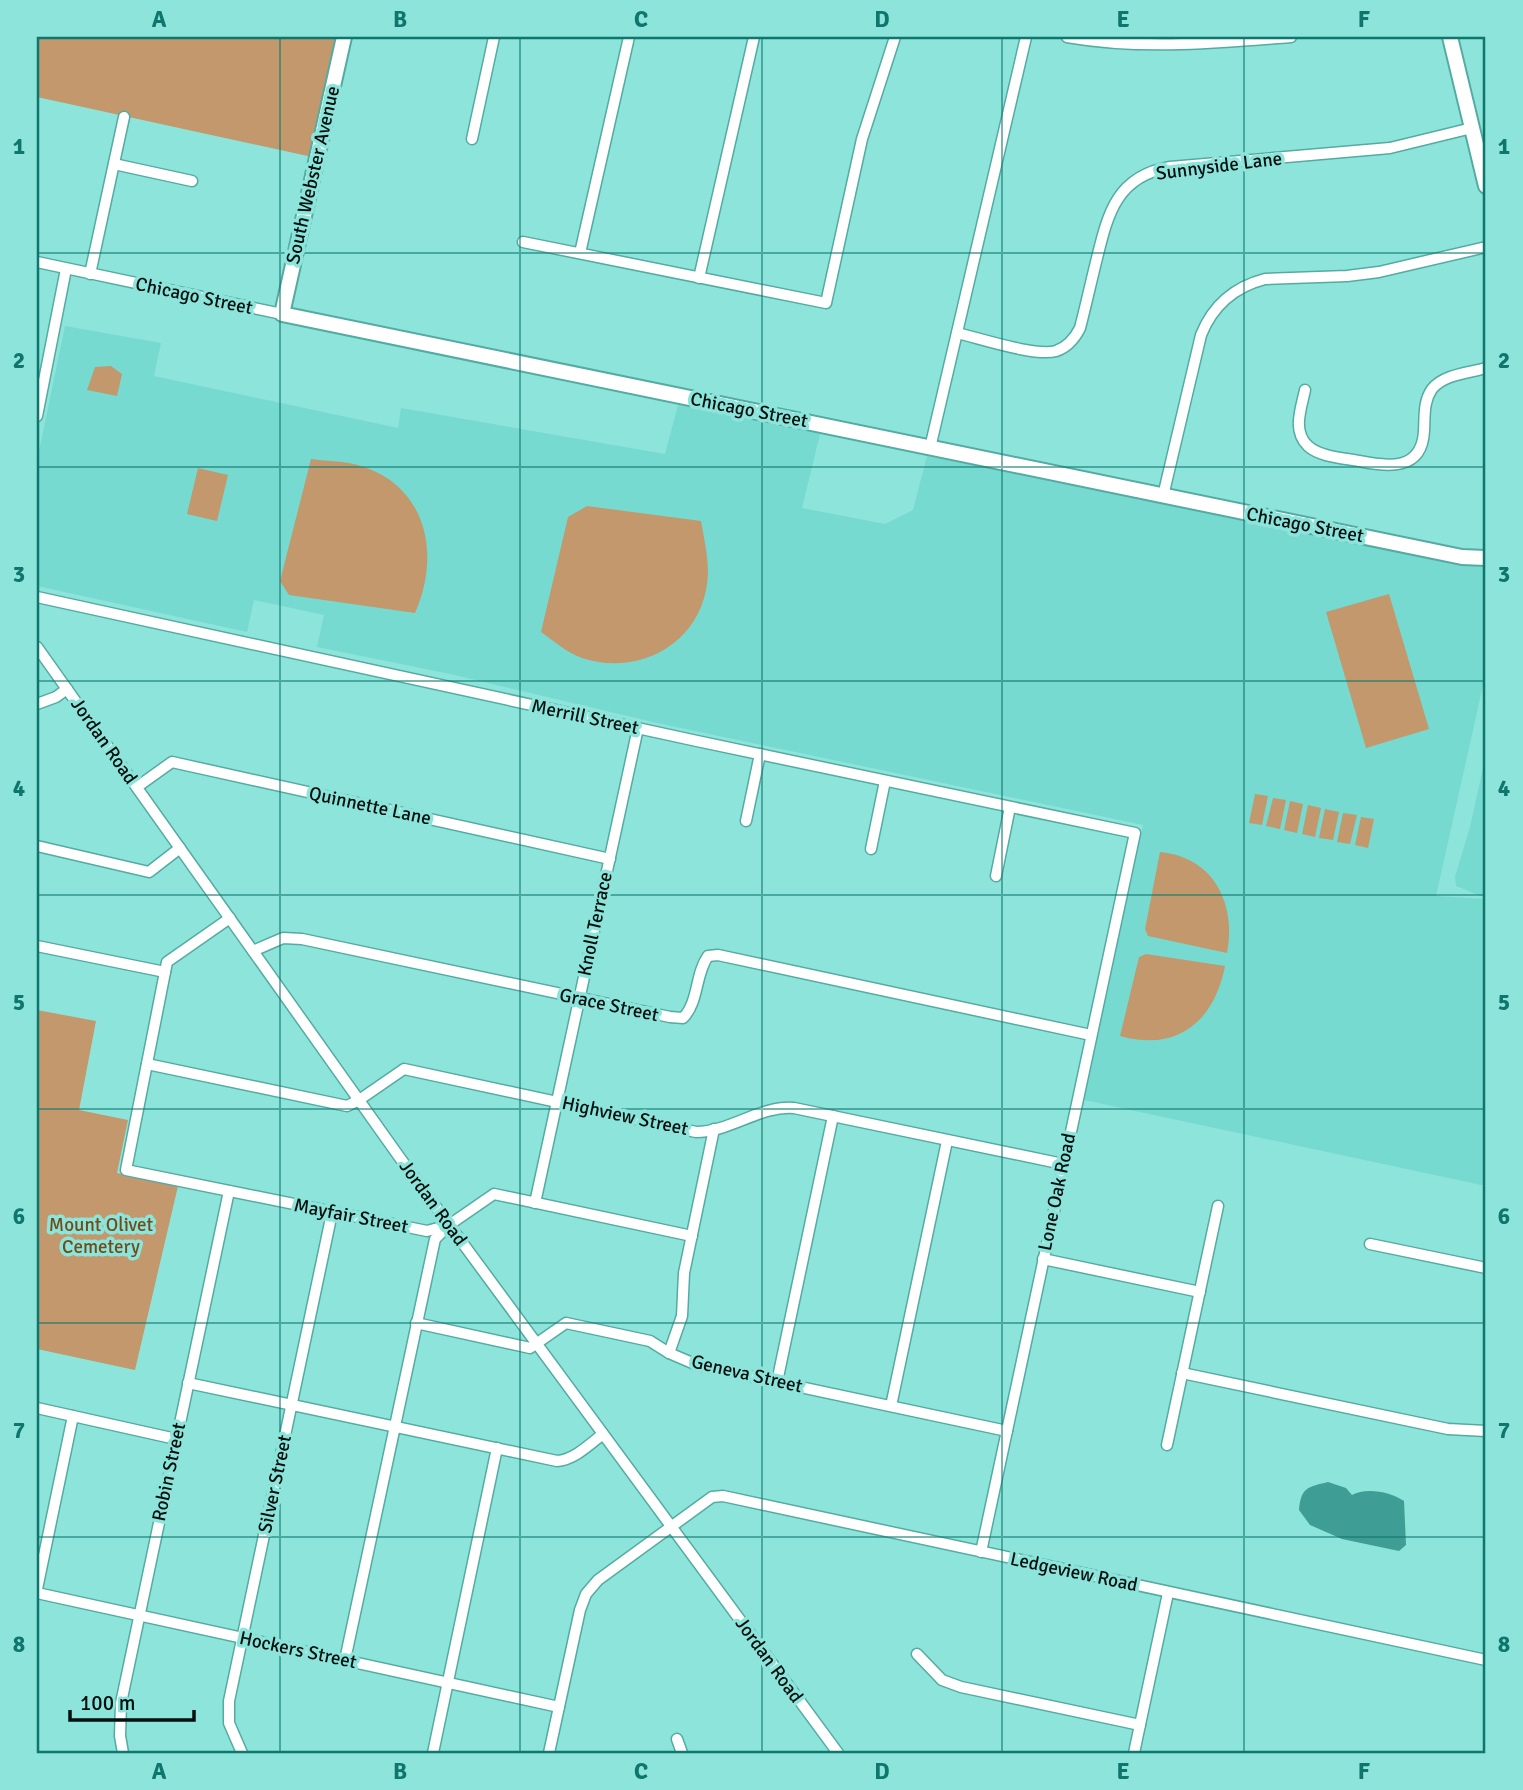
<svg xmlns="http://www.w3.org/2000/svg" width="1523" height="1790" viewBox="0 0 1523 1790" font-family="Signika,sans-serif">
<rect width="100%" height="100%" fill="#8de4db"/>
<!-- built -->
<g fill="#76dad0">
<path d="M65,326l96,17 -7,33 244,52 3,-20 264,46 13,-49 142,29 -18,74 83,16 28,-14 14,-54 559,112v104l-50,224 50,3v287l-402,-86 59,-275 -486,-102 -207,-49 -133,-27 7,-32 -70,-15 -7,32 -210,-46v-125z"/>
<path d="M1486,754v144l-30,-12 -1,-9 15,-50z"/>
</g>
<!-- green -->
<g fill="#c2986c">
<path d="M37,37h307l-27,121 -280,-61z"/>
<path d="M111,366l11,8 -5,22 -30,-6 8,-23z"/>
<path d="M311,459c13,2 26,2 38,4 75,15 94,87 66,150l-126,-18 -9,-14z"/>
<path d="M198,468l30,7 -11,46 -30,-7z"/>
<path d="M587,506l114,15c4,23 10,46 5,69 -11,57 -71,86 -124,68 -15,-5 -28,-17 -41,-26l27,-115z"/>
<path d="M1389,594l40,135 -63,19 -40,-136z"/>
<path d="M1255,794l13,2 -6,29 -13,-2z"/>
<path d="M1273,798l13,2 -6,29 -14,-3z"/>
<path d="M1290,801l13,3 -6,29 -13,-3z"/>
<path d="M1308,805l13,3 -6,29 -13,-3z"/>
<path d="M1325,809l14,3 -6,28 -14,-2z"/>
<path d="M1343,813l14,2 -7,29 -13,-2z"/>
<path d="M1361,817l13,2 -6,29 -13,-3z"/>
<path d="M1160,852c7,1 15,2 22,5 40,14 53,59 45,96l-79,-17 -3,-7z"/>
<path d="M1146,954l79,12c-11,56 -48,86 -105,70l19,-79z"/>
<path d="M37,1010l59,11 -17,89 49,10 -11,53 61,13 -43,184 -98,-21z"/>
</g>
<!-- water -->
<path fill="#3e9d94" d="M1328,1482l18,6 6,7c14,-8 39,-3 52,6l2,44 -7,6 -57,-12 -32,-14 -11,-15c2,-22 8,-23 29,-28z"/>
<g fill="none" stroke-linecap="round" stroke-linejoin="round">
<!-- street casing -->
<g stroke="#54aba2" stroke-width="13">
<g id="street">
<path d="M1067,37c75,13 148,6 224,0"/>
<path d="M472,139l22,-102"/>
<path d="M114,164l78,17"/>
<path d="M523,242l303,61 36,-164 33,-102"/>
<path d="M580,253l49,-216"/>
<path d="M37,262l245,52"/>
<path d="M90,274l34,-157"/>
<path d="M699,278l55,-241"/>
<path d="M957,333c22,5 79,24 99,18 12,-4 19,-13 24,-23 6,-23 11,-46 17,-70 11,-45 20,-82 73,-91l220,-19 82,-20"/>
<path d="M1305,390c-4,19 -13,41 3,56 12,11 35,12 51,15 29,6 63,10 65,-30 1,-15 -1,-29 8,-42 12,-15 37,-16 54,-21"/>
<path d="M37,416l29,-147"/>
<path d="M930,448l96,-411"/>
<path d="M1163,496l38,-161c12,-30 33,-48 64,-56l82,-3 32,-4 107,-25"/>
<path d="M37,597l660,144 438,92 -154,719"/>
<path d="M37,647l363,511 438,595"/>
<path d="M37,704l19,-7 11,-8"/>
<path d="M137,787l35,-25 438,97"/>
<path d="M746,821l14,-67"/>
<path d="M37,846l112,26 31,-24"/>
<path d="M871,849l14,-68"/>
<path d="M996,876l14,-69"/>
<path d="M230,918l-63,44 -41,208 301,61 22,-6 45,-31 198,42"/>
<path d="M37,946l128,26"/>
<path d="M253,951l30,-13 19,1 368,78 13,1c16,-16 12,-44 25,-62l10,-1 373,80"/>
<path d="M147,1064l200,42 12,-6 45,-31 292,63c34,0 65,-27 98,-24l269,56"/>
<path d="M535,1203l103,-475"/>
<path d="M1370,1244l116,24"/>
<path d="M1043,1259l157,33"/>
<path d="M416,1323l114,25 36,-25 84,18 19,12 28,12 310,66"/>
<path d="M669,1353l13,-37 2,-43 30,-144"/>
<path d="M1182,1373l266,56 38,2"/>
<path d="M777,1382l56,-266"/>
<path d="M188,1383l369,78c17,-1 33,-17 46,-27"/>
<path d="M891,1406l56,-265"/>
<path d="M37,1408l139,31"/>
<path d="M1167,1445l51,-239"/>
<path d="M37,1589l36,-173"/>
<path d="M37,1593l522,114"/>
<path d="M917,1654l25,26 19,7 179,38"/>
<path d="M345,1660l90,-421 11,-11"/>
<path d="M677,1739l5,14"/>
<path d="M123,1753l-3,-17 1,-33 108,-512"/>
<path d="M242,1753l-13,-30v-22l103,-488"/>
<path d="M433,1753l64,-305"/>
<path d="M549,1753l31,-143 6,-16 12,-14 114,-83 11,-1 763,164"/>
<path d="M1134,1753l34,-160"/>
</g>
</g>
<!-- secondary casing -->
<g stroke="#54aba2" stroke-width="18">
<g id="secondary">
<path d="M344,37l-62,277 1180,243 24,1"/>
<path d="M1450,37l36,149"/>
</g>
</g>
<!-- street -->
<use href="#street" stroke="#fff" stroke-width="10"/>
<!-- secondary -->
<use href="#secondary" stroke="#fff" stroke-width="14"/>
</g>
<!-- grid -->
<path fill="none" stroke="#0f766e" stroke-width="2" stroke-opacity="0.55" d="M280,37v1716M520,37v1716M762,37v1716M1002,37v1716M1244,37v1716M37,253h1449M37,467h1449M37,681h1449M37,895h1449M37,1109h1449M37,1323h1449M37,1537h1449"/>
<g text-anchor="middle" dominant-baseline="central" stroke-width="7" stroke-linejoin="round" paint-order="stroke">
<!-- street labels -->
<g font-size="19" fill="#00100e" stroke="#8de4db">
<text transform="translate(1219 166) rotate(-7)">Sunnyside Lane</text>
<text transform="translate(313 175) rotate(-77)">South Webster Avenue</text>
<text transform="translate(194 296) rotate(12)">Chicago Street</text>
<text transform="translate(749 410) rotate(11)">Chicago Street</text>
<text transform="translate(1305 525) rotate(11)">Chicago Street</text>
<text transform="translate(585 717) rotate(12)">Merrill Street</text>
<text transform="translate(104 741) rotate(55)">Jordan Road</text>
<text transform="translate(370 806) rotate(12)">Quinnette Lane</text>
<text transform="translate(595 924) rotate(-78)">Knoll Terrace</text>
<text transform="translate(609 1005) rotate(12)">Grace Street</text>
<text transform="translate(625 1116) rotate(12)">Highview Street</text>
<text transform="translate(1057 1192) rotate(-78)">Lone Oak Road</text>
<text transform="translate(433 1203) rotate(54)">Jordan Road</text>
<text transform="translate(351 1216) rotate(11)">Mayfair Street</text>
<text transform="translate(747 1374) rotate(13)">Geneva Street</text>
<text transform="translate(169 1472) rotate(-78)">Robin Street</text>
<text transform="translate(275 1484) rotate(-78)">Silver Street</text>
<text transform="translate(1074 1572) rotate(12)">Ledgeview Road</text>
<text transform="translate(298 1650) rotate(12)">Hockers Street</text>
<text transform="translate(769 1660) rotate(54)">Jordan Road</text>
</g>
<!-- park labels -->
<g font-size="19" fill="#744b18" stroke="#8de4db">
<text x="101" y="1225">Mount Olivet<tspan x="101" dy="22">Cemetery</tspan></text>
</g>
</g>
<!-- border -->
<rect width="1523" height="1790" fill="none" stroke="#8de4db" stroke-width="77"/>
<!-- scale -->
<path d="M70 1710v10h124v-10" fill="none" stroke="#00100e" stroke-width="3.5"/>
<text x="80" y="1710" font-size="21" fill="#00100e" stroke="#8de4db" stroke-width="5" paint-order="stroke">100 m</text>
<rect x="38" y="38" width="1446" height="1714" fill="none" stroke="#0f766e" stroke-width="2.5"/>
<g font-size="23" text-anchor="middle" font-weight="bold" fill="#0f766e">
<text x="159" y="27">A</text>
<text x="400" y="27">B</text>
<text x="641" y="27">C</text>
<text x="882" y="27">D</text>
<text x="1123" y="27">E</text>
<text x="1364" y="27">F</text>
<text x="19" y="154">1</text>
<text x="1504" y="154">1</text>
<text x="19" y="368">2</text>
<text x="1504" y="368">2</text>
<text x="19" y="582">3</text>
<text x="1504" y="582">3</text>
<text x="19" y="796">4</text>
<text x="1504" y="796">4</text>
<text x="19" y="1010">5</text>
<text x="1504" y="1010">5</text>
<text x="19" y="1224">6</text>
<text x="1504" y="1224">6</text>
<text x="19" y="1438">7</text>
<text x="1504" y="1438">7</text>
<text x="19" y="1652">8</text>
<text x="1504" y="1652">8</text>
<text x="159" y="1779">A</text>
<text x="400" y="1779">B</text>
<text x="641" y="1779">C</text>
<text x="882" y="1779">D</text>
<text x="1123" y="1779">E</text>
<text x="1364" y="1779">F</text>
</g>
</svg>
